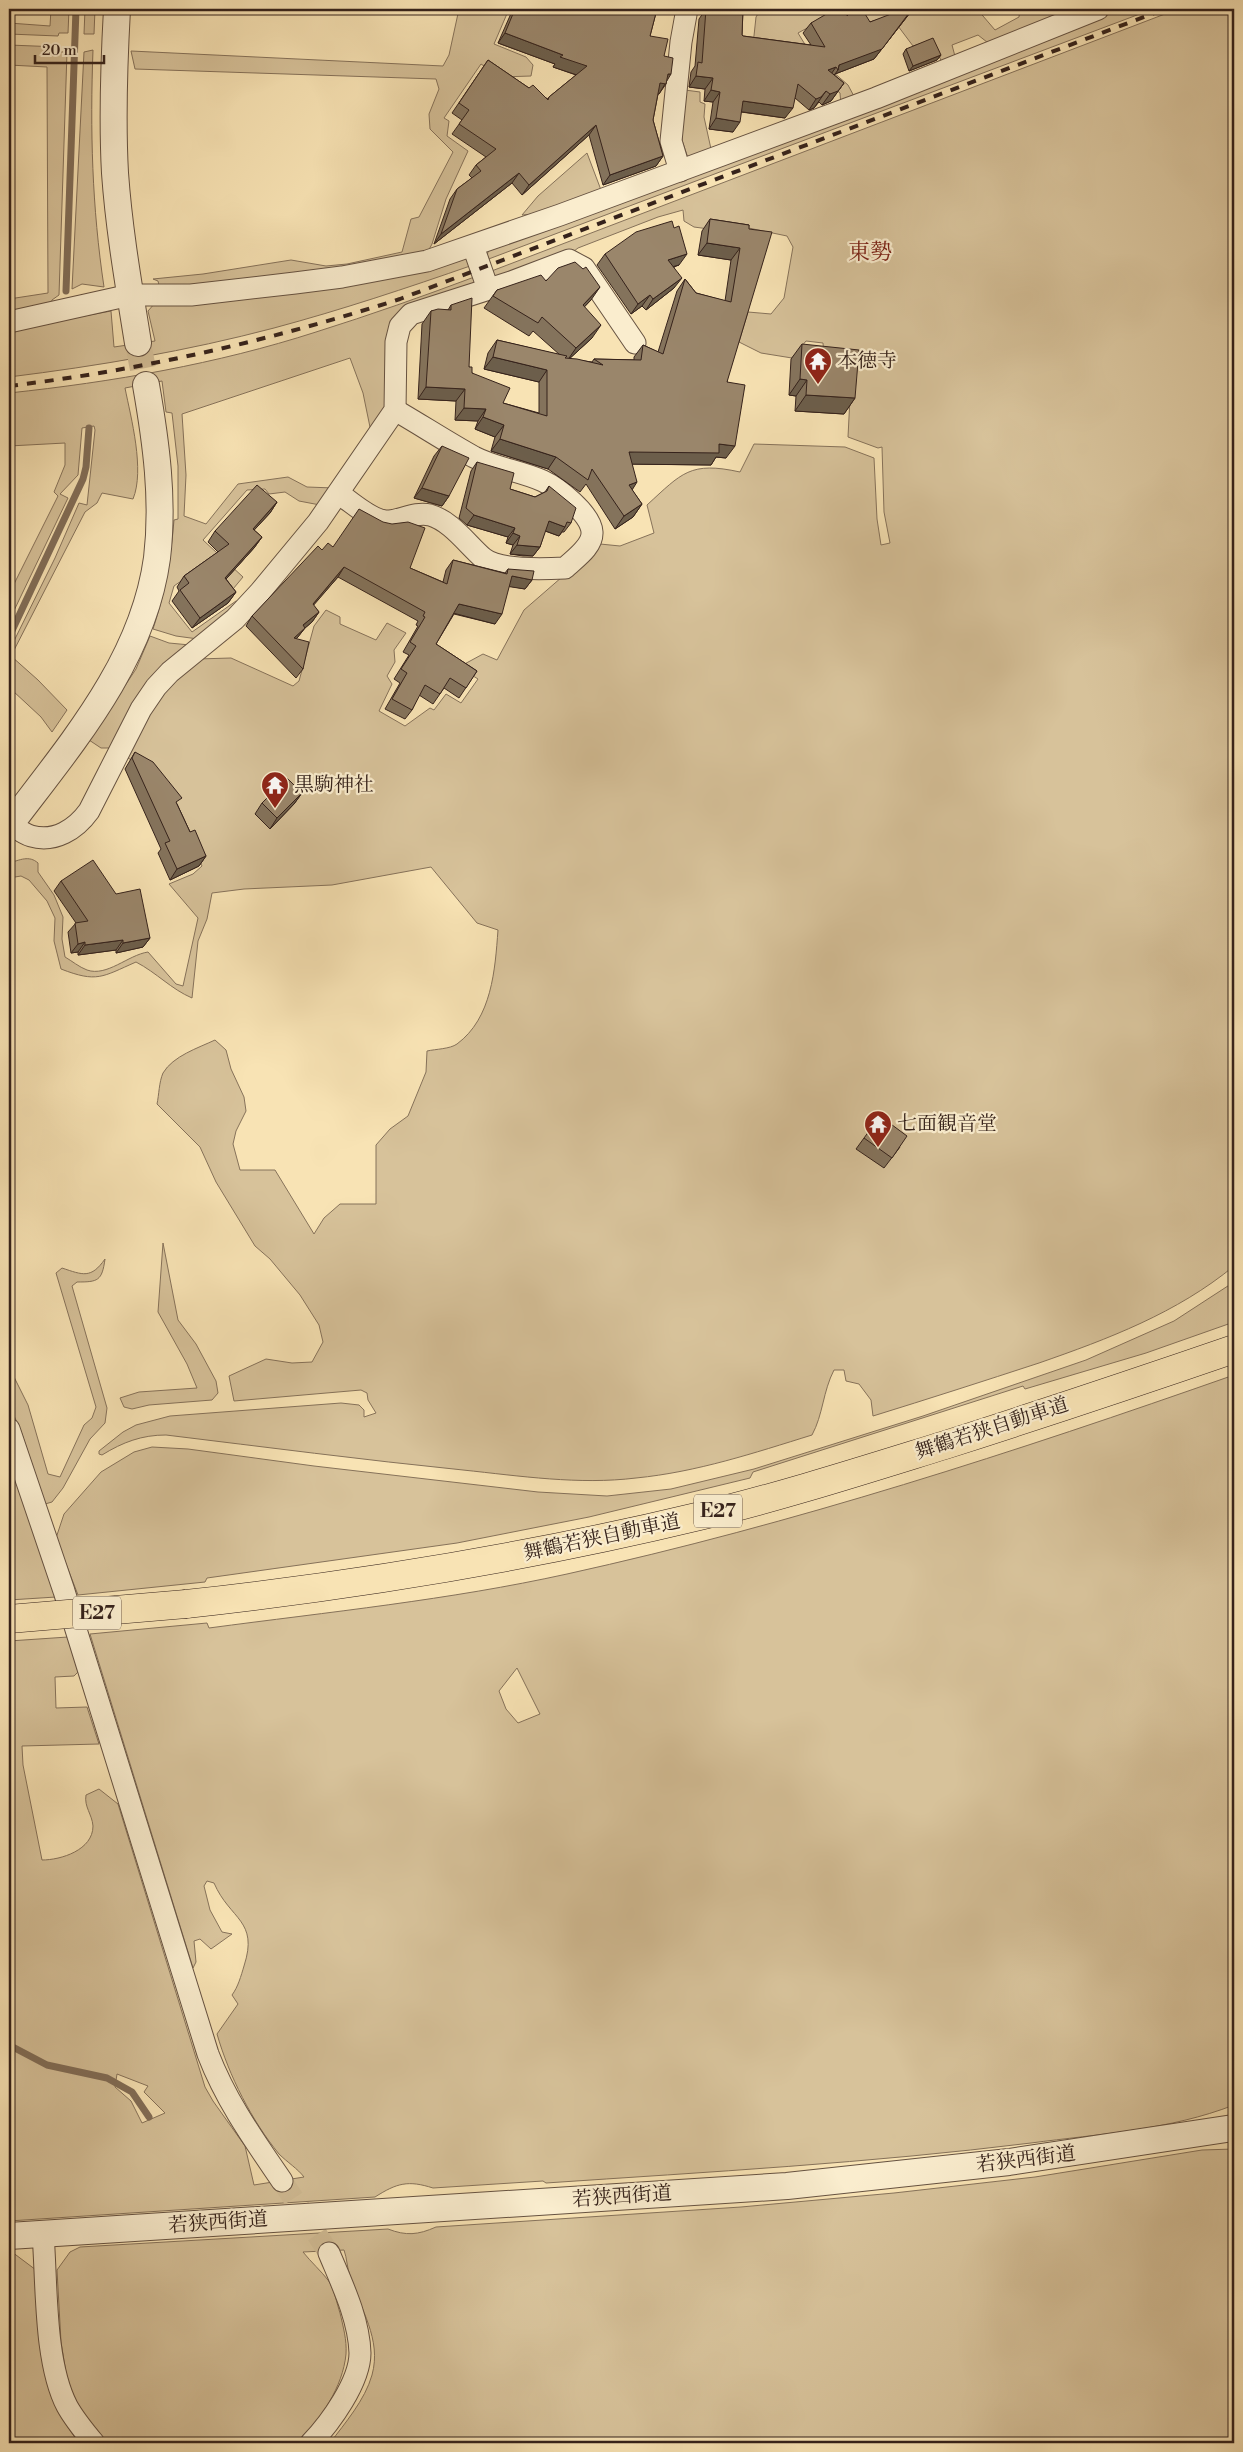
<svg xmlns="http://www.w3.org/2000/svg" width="1243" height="2452" viewBox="0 0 1243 2452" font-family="'Libre Bodoni','Noto Serif JP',serif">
<rect width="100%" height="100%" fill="#f8e3b4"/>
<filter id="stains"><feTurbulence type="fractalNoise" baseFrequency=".004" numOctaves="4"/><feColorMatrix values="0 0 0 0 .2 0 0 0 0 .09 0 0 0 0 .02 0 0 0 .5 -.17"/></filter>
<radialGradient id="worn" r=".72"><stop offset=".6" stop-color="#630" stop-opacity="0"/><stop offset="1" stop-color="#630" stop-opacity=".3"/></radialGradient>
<!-- green -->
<g fill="#d7c29a" stroke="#86725a" fill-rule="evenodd">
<path d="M51,9h18l-1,24h-9l-1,3 -49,-2v-11l41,3z"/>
<path d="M85,9h10l-1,25h-10z"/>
<path d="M459,9h50l-15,35 32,13 7,8 -2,11 -30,1 -20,-13 -37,54 5,3 -2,15 21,15 -22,48 -14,45 -6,11 -86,17 -149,14 -32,-1 -1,-4 -5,-2 50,-5 88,-14 35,6 21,-2 55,-12 9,-33 8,-2 34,-65 -23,-23 -1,-15 10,-25 -3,-10 -301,-10 -4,-18 312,15 6,-11z"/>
<path d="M761,9h28l7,3 9,-3h37l-44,24 11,18 39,34 8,15 -15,6 -1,-13 -24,-20 -63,-28 3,-28z"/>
<path d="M852,9h125l18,21 24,-13 1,-8h60l-88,37 -14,-11 -26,10 4,15 -13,5 -11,-25 -19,6 -15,-20 -34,3z"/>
<path d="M1114,9h39l-667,251 3,-12 510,-191z"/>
<path d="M1178,9h56v1257c-57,47 -126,73 -195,97 -55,18 -111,36 -166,53l-2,-16 -12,-16 -13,-3 -2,-11h-10c-11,21 -11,45 -22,65 -58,18 -115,37 -176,43 -57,7 -116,-2 -173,-8 -99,-10 -198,-23 -297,-35 -24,0 -43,7 -64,20l-3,-1v-3l24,-19 13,-7 34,-9 171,-13 18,2 5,5v7l12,-4 -8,-13 -1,-7 -6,-3 -127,11 -5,-25 37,-17 26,4 20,-1 11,-20 -4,-17 -19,-30 -30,-36 -15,-13 -39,-64 -16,-35 -43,-43c2,-9 2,-22 6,-31 10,-17 35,-25 52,-33l11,10 5,19 13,28 2,14 -10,20 -3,13 7,26h35l39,64 10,-16 16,-14h36v-59l14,-16 18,-13 18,-44 1,-21c9,-2 23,-2 30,-7 35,-26 38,-74 41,-114l-21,-7 -46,-56 -99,18 -88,4 -32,4 -5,26 -9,22 -6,57c-21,-9 -35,-25 -56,-36 -34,15 -39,21 -75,7l-7,-28 1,-23 -8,-17 -18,-21 -8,-4 -12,2v-15c11,-3 20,-8 29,0v9l16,23 9,22 -1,22 3,18c7,4 14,10 22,13 20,7 41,-15 61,-18l28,32 7,2 15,-68 -29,-34 24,-10 9,-8 -24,-49 -30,-48 -22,-12 38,-68 33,-30 34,-1 62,28 6,-5 15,-55 12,-16 14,7v7l36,16 11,-17 19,10 -12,17 1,12 -8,14 5,8 -13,27 26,15 25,-18 4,2 12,-16 15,9 17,-24 -19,-12 24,-13 14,6 27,-50 76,-66 20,2 34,-13 -7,-28c35,-32 43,-44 93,-33l14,-28 91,3 29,11 3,61 4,26 9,-2 -6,-31 -2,-65 -4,1 -30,-11 4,-79 -28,-2 -1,-13 -17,-2 -14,17 -31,-5 -22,-11 9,-30 23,2 13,-16 9,-51 -6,-11 -48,-10 -8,6 -37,-5 -10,-6 -1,-11 -25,7 -80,31 -9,7 -77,23 -3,-6z"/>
<path d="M9,45l50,2v5h8l-8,243 -7,5 -2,7 -41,8v-16l39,-6 -1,-226 -38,-2z"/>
<path d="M93,50c-3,80 -1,157 11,237l-22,-3 -10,5 12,-237z"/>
<path d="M685,90l15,2v10l5,2 -1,13 7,32 -23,9 -6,-18z"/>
<path d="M587,153l14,37 -67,24 -12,1 16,-19z"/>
<path d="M469,257l4,8c-66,23 -132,45 -199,63 -87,23 -176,38 -265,49v-47l102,-19 3,36 41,-6 -7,-30 7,-8z"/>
<path d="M477,276l1,5 -71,28 -19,99 -17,24 -8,-39 -13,-35 -168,56 4,61 -2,41 22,8 32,-40 50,-7 19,10 27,1 -14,17 -21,-4 -14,-9 -16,2 -4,-5 -18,1 -44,50 40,37 -15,18 -23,-31 -31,22 -5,17 23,29 44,-31 3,1 -41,37 -22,-3 -23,-7c12,-36 18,-71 21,-109l4,-1v-53l-6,-53 -6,-1 -4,-31 -37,7c6,30 20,82 8,111l-31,-6 -5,10 -12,9 -74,144 27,24 29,30 -15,22 -11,-15 -28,-26 -4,1v-41l46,-93 24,-55 8,2 8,-75 -1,-4 -12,2 -4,47 -18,19 8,4 -59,123v-27l49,-98 -4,-4 11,-27v-22l-56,3v-53c103,-11 208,-29 307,-61 54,-17 108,-36 161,-56z"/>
<path d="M150,636l19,7 21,2 -78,103h-11l-12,-8 47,-71z"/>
<path d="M163,1243l15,77 18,24 20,37 2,12 -6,7 -63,5 -17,4 -8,-2 -4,-9 19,-6 58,-4 -10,-24 -29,-52z"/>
<path d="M105,1259c-3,22 -7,23 -28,23l-5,4 35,122 -2,15 -15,16 -27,49 -11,14 -7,2 -24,-73 -12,-26v-38l19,38 20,69 12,3 24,-52 8,-7 4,-11 -40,-134 6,-5c21,7 29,11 43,-9z"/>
<path d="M1234,1282v40l-88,31 -121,36 -2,-3 -270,86 -3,6 -161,39 -132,26 -250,35 -2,4 -127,13 -22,-57 8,-24 37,-42 33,-20 18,-5 36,2 126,17 224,26 69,4 64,-7 83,-20 169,-53 163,-56 88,-39z"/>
<path d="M1234,1375v730c-64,25 -135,29 -203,38 -161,20 -323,29 -485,40l-3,-2 -110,7c-25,-8 -36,-5 -58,9l-366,24v-580l59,-4 10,35 -4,4 -19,1 1,31 31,-1 12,37 -77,2 1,19 19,95c19,0 51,-10 51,-34 -1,-12 -9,-19 -7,-31l13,-6 19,15 87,283 8,14 32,45 9,39 50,-8c-6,-8 -17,-15 -25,-23 -27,-33 -50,-78 -62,-120l21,-30 -6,-9c6,-8 9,-19 12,-29 15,-46 -14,-46 -30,-83l-7,-2 -3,5 6,24 12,22 10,2 -21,15 -11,-10 -6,2 2,21 -3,6 -103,-334 117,-11 2,5c120,-16 240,-28 358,-54 227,-50 448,-122 667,-199zM517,1668l23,46 -22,9 -12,-14 -7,-18zM117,2074l31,12 -4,6 21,21 -23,10 -11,-22 -16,-14z"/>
<path d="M9,1457l47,140 -47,3z"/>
<path d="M1234,2149v294h-904c15,-20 35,-43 42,-68 10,-36 -12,-66 -22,-99 -3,-8 -3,-18 -6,-26l-41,2c8,10 18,19 25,28 6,8 9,24 12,33 3,13 7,27 6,41 -3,33 -26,66 -48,89h-191l-19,-23 -15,-24 -7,-23 -5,-31 -4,-72 13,-18 10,-5 308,-18c18,7 30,6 48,-2l305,-20 153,-14 141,-16 167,-27z"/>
<path d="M9,2252h3l24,18c5,65 1,119 43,173h-70z"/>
</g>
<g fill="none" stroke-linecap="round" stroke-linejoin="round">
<!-- stream -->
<g stroke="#826e58" stroke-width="7">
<path d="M66,291l10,-282"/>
<path d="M9,637l74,-158 3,-12 3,-39"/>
<path d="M9,2045l38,20 60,13 25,14 17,25"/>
</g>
<!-- minor-tunnel -->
<path stroke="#d1bc95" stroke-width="21" stroke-dasharray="21 11" stroke-linecap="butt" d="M282,2181l47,72"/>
<!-- tertiary-tunnel -->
<path stroke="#d1bc95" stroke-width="26" stroke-dasharray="26 13" stroke-linecap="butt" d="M138,343l8,42"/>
<!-- minor casing -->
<g stroke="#665241" stroke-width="23">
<g id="minor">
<path d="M680,171l-9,-30 10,-99 6,-33"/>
<path d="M473,246l15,43"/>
<path d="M9,322l121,-27h61l104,-12 47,-6 85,-16 133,-46 316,-117 222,-89"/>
<path d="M339,494c13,8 30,25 46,27 14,1 29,-10 45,-6 21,6 37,29 53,43 16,13 61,11 82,10 9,-9 28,-21 27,-36 -1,-18 -34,-44 -49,-51 -22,-10 -48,-13 -69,-24 -27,-15 -53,-32 -79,-47"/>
<path d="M10,824c6,4 14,10 21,12 24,7 45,-7 58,-25l52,-102 15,-22 14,-15 65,-53 25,-27 58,-70 77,-112 1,-68 4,-16 11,-12 100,-32 58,-22 15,8 51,75"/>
<path d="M9,1429l55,162 144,463c18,47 46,86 74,127"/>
<path d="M43,2234c4,50 1,128 24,172 7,13 17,25 27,37"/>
<path d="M311,2443c19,-20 49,-61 49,-90 -1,-34 -18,-69 -31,-100"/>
</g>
</g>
<!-- tertiary casing -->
<g stroke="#665241" stroke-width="28">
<g id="tertiary">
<path d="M117,9c-3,54 -5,109 -2,164 4,57 14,114 23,170"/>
<path d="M9,826c61,-81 134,-164 148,-268 7,-58 -1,-116 -11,-173"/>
<path d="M9,2236l778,-50 222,-24 224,-34"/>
</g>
</g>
<!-- motorway casing -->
<g stroke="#35221b" stroke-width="29">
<path id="motorway" d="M186,1604c173,-19 344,-47 514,-88 83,-20 164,-46 245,-71 97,-31 193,-63 289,-96"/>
</g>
<!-- minor -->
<use href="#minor" stroke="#faedce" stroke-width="21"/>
<!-- tertiary -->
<use href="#tertiary" stroke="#faedce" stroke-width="26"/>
<!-- motorway -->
<use href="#motorway" stroke="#f8e3b4" stroke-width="28"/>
<!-- rail -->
<path stroke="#35221b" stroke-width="4" stroke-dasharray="9 9" stroke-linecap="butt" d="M9,386c134,-16 263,-46 391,-87l765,-290"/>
<!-- motorway-bridge casing -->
<g stroke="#35221b" stroke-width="29" stroke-linecap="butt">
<path id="motorway-bridge" d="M9,1619l177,-15"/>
</g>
<!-- motorway-bridge -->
<use href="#motorway-bridge" stroke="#f8e3b4" stroke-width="28"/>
</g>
<!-- wall -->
<g fill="#84735c" stroke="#35221b">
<path d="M513,9h144l-7,27 14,20 2,25v3l-7,10h-1l-5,26 10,36 -7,10 -53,19 -14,-50 -67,60 -10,-12 -78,61 16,-45 7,-10 15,-11 -3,-3 7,-10 10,-8 -34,-23 10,-14 -10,-7 36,-53 41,28 19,11 1,-2 27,-22 -23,-8 2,-3 -57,-21z"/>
<path d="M706,9h37l-1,26 1,1 68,9 -8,-12 8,-10 36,-7 23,6 43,-13 -39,50 -39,15 -1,1 10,8 -13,18 -9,4 -3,-3 -5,6 -5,2 -14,-12 -10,20 -44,-6 -8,20 -24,-3 4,-27 -9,-1 1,-12 -16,-2 2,-15 4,-6 4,-47z"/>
<path d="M906,49l35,6 -4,5 -28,11 -6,-17z"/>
<path d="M710,219l39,6 -22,157 -1,76 -10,-1 -5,8 -79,-1v26l10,14 -9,13 -18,12 -29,-45 -6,8 -32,-23 -57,-18 4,-14 -20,-8 3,-8 -23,-1 1,-19 -38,-2 4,-75 9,-13 17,-1 3,-5 18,62 3,6 31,30 36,10v-31l-55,-13 4,-16 9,-13 63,15 -27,-24 -4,5 -45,-28 13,-18 49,-9 45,19 -7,7 8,31 -23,21 23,3 2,-3 40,1v-3l9,-12 15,7 19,-61 8,-12 11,14 29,8 6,-41 -33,-5 4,-24z"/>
<path d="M605,254l74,11 -5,2v21l-28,22 -4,-4 -11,8 -34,-49z"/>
<path d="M802,344l53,54 -11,16 -49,-3 1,-15 -7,-1 2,-36z"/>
<path d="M442,446l7,50 -7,10 -28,-8 20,-42z"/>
<path d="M477,462l33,27 25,8 10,-5 4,-6 22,37 -7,9h-2l-3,4 -14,-5 -5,16 -7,9h-10l-13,-2 3,-9 -7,-2 2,-6 -41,-12 -8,-7 12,-47z"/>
<path d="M277,502l-7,11 -16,17 8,7 -8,11 -28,31 10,13 -8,11 -36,25 -20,-27 7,-10 -2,-4 7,-11 34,-24 -10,-10 7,-11z"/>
<path d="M333,547l77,21 33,14 3,-12 7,-10 52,13 3,-4 24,11 -7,9 -16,-3 -14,38 -41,-10 -18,30 41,27 -18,27 -15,-10 -11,16 -14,-9 -7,15 -7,9 -20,-10 15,-26 -6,-4 15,-24 -6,-3 15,-26 -2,-1 2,-4 -80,-44 -25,28 6,7 -7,10 -7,6 -9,11 7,30 -7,9 -50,-52 6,-10 70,-66z"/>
<path d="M135,752l42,52 13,28 16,24 -7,10 -29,14 -12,-27 3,-4 -36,-80z"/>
<path d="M302,793l-8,11 -24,25 -15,-15 7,-11z"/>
<path d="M61,881l55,13 34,44 -7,9 -27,6v-3l-38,5v-3l-7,1 -3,-21 8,-9 -22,-32z"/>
<path d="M864,1138l36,9 -16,21 -28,-19z"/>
</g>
<!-- shaded-wall -->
<g fill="#6c5e4b" stroke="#35221b">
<path d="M913,9l-39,50 -39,15 3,-4 1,-5z"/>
<path d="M505,33l58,22 24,11 -7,10 -27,-9 2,-3 -57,-21z"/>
<path d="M941,55l-4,5 -28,11 4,-5z"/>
<path d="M836,67l-7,10 -1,-7z"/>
<path d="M668,74h3l-12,20 -6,-1 7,-10z"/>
<path d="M696,76l17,2 -8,11 -16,-2z"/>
<path d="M844,83l-13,18 -9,4 8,-11z"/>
<path d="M711,90l9,2 -7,10 -9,-1z"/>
<path d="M826,91l-12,17 -5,2 7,-11z"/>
<path d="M743,101l50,7 -8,10 -49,-7z"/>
<path d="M716,118l24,4 -7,10 -24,-3z"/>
<path d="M596,125l-7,10 -67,60 7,-10z"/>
<path d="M663,156l-7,10 -53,19 7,-10z"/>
<path d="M519,173l-7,10 -78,61 7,-10z"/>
<path d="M707,243l33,5 -9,12 -33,-5z"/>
<path d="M687,254l-8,11 -18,5 7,-10z"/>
<path d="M682,278l-8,10 -28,22 7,-11z"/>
<path d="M600,287l-9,13 -17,18 9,-13z"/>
<path d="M650,295l-8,11 -11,8 7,-10z"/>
<path d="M601,325l-9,13 -25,23 9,-13z"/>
<path d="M493,357l54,13 -8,12 -55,-13z"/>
<path d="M800,379l7,1 -11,16 -7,-1z"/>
<path d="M426,387l39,2 -9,12 -38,-2z"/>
<path d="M806,395l49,3 -11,16 -49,-3z"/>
<path d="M464,408l22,1 -8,12 -23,-1z"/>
<path d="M483,417l21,8 -9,12 -20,-8z"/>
<path d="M500,439l56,18 -8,12 -57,-18z"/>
<path d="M719,444l16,2 -9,12 -10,-1 -5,8 -90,-1 8,-12z"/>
<path d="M637,482l-8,13v-10z"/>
<path d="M422,488l27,8 -7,10 -28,-8z"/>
<path d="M277,502l-7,11 -25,27 8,-11z"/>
<path d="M642,504l-9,13 -18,12 9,-13z"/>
<path d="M474,515l41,13 -7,9 -41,-12z"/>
<path d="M549,521l16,6 -6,9 -16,-6z"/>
<path d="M513,533l7,3 -7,9 -7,-2z"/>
<path d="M262,537l-8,11 -36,40 7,-10z"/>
<path d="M517,545l23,2 -7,9 -23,-2z"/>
<path d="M344,567l-6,10 -32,37 7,-10z"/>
<path d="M512,576l20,4 -7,9 -20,-3z"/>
<path d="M236,592l-8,11 -36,25 8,-10z"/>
<path d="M459,604l43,10 -7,10 -42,-11z"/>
<path d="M319,612l-7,10 -7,6 -7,9 -11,11 16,-23z"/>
<path d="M302,793l-8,11 -24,25 7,-11z"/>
<path d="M206,856l-7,10 -29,14 7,-11z"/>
<path d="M150,938l-7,9 -27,6 7,-10z"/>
<path d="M123,940l-7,10 -38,5 7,-10z"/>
<path d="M85,942l-7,10 -7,1 7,-9z"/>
</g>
<!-- building -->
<g fill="#9a866b" stroke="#35221b">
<path d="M515,9h142l-7,27 18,3 -4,17 9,2 -2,16h-3l-2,10 -6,-1 -7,37 10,36 -53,19 -14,-50 -67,60 -10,-12 -78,61 16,-45 24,-18 -5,-6 20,-16 -37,-25 10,-14 -10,-7 29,-43 41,28 4,-3 15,15 1,-3 38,-31 -27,-9 3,-2 -58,-22z"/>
<path d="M706,9h37l-1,26 1,1 82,11 -14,-24 24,-14h14l-2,7 6,-7h9l8,13 34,-13h8l-30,40 -43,16 -1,5 -2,-3 -8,3 16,13 -6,8 -8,3 -4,-3 -5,6 -5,2 -18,-15 -5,24 -50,-7 -3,21 -24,-4 4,-26 -9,-2 2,-12 -17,-2 2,-14 4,1z"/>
<path d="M933,38l8,17 -28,11 -7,-17z"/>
<path d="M710,219l39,6v4l23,3 -45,150 18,3 -10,61 -16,-2v9l-90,-1 8,30 -8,3 13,19 -18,12 -32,-47 -4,11 -32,-23 -56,-18 4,-14 -21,-8 3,-8 -22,-1 1,-19 -39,-2 5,-76 7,-2 13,1v-5l21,-7 -3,69h3v6l38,15 -7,15 44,13v-46l-54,-13 4,-17 70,16 -2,2 12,1 26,6 -9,-6 47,1 2,-15 20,9 22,-75 11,14 35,9 9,-54 -33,-5z"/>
<path d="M672,221l2,7 5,-2 8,28 -19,6 14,18 -29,21 -3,-4 -12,9 -33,-50 31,-22z"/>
<path d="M575,262l8,7 3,-2 14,20 -17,18 18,20 -25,23 -34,-31 -4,6 -45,-27 4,-6 44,-15 5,6 12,-13z"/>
<path d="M802,344l57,6 -4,48 -49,-3 1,-15 -7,-1z"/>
<path d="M442,446l27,12 -20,38 -27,-8z"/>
<path d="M477,462l37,11 -4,16 25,8 12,-6 2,-5 27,22 -5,15 -4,-1 -2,5 -16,-6 -9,26 -23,-2 3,-9 -7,-3 2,-5 -41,-13 -8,-7z"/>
<path d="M257,485l20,17 -24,27 9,8 -37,41 11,14 -36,26 -20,-28 9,-7 -5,-7 45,-32 -14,-13z"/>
<path d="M359,509l24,13 9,2 16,-2 17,6 -15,40 37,16 6,-24 54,14 1,-5 26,2 -2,9 -20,-4 -10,38 -43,-10 -23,40 41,27 -11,17 -16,-10 -10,16 -15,-9 -13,25 -20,-11 15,-26 -6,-4 15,-23 -6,-4 15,-25 -2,-1 2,-4 -81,-45 -31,37 6,8 -16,13 2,3 -11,10 15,4 -6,27 -51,-53 66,-70 4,4 6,-7 5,4z"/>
<path d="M135,752l18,10 29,36 -6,4 14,30 5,-2 11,26 -29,13 -12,-26 5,-2 -38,-83z"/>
<path d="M287,778l15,15 -25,25 -15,-15z"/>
<path d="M93,860l23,34 24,-5 10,49 -27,5v-3l-38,5v-3l-7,2 -3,-21 13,-2 -27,-40z"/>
<path d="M880,1116l27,20 -15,22 -28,-20z"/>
</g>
<!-- icons -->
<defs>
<g id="temple-pin" transform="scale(1.4375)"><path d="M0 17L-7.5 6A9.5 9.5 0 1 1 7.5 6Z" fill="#8f2418" stroke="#faedce"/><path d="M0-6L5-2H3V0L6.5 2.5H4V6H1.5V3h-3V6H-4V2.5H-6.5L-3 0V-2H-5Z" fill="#fff"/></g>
</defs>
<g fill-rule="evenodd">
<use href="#temple-pin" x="818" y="361"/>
<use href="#temple-pin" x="275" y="785"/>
<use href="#temple-pin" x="878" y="1124"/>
</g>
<g text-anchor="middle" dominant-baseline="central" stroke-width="4.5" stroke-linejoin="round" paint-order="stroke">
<!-- shield labels -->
<g fill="#faedce" stroke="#705f51" stroke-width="1">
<rect x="694" y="1494.5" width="48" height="33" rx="4"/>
<rect x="73" y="1596.5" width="48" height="33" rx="4"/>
</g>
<g font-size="19" font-weight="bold" fill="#35221b">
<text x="718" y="1511">E27</text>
<text x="97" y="1613">E27</text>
</g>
<!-- poi labels -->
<g font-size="20" fill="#35221b" stroke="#faedce" text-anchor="start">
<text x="837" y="361">本徳寺</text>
<text x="294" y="785">黒駒神社</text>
<text x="897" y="1124">七面観音堂</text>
</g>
<!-- street labels -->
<g font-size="20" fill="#35221b" stroke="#faedce">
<text transform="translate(992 1429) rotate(-18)">舞鶴若狭自動車道</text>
<text transform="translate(602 1538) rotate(-12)">舞鶴若狭自動車道</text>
<text transform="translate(1026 2160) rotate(-7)">若狭西街道</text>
<text transform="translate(622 2197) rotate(-4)">若狭西街道</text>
<text transform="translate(218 2223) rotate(-4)">若狭西街道</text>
</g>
<!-- quarter labels -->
<g font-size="22" fill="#7a1f14" stroke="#faedce">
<text x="870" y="252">東勢</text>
</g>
</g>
<!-- margin -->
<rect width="1243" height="2452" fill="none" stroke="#f8e3b4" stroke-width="30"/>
<rect x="10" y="10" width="1223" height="2432" fill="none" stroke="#35221b" stroke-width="2.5"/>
<rect x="15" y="15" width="1213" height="2422" fill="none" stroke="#35221b"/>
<!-- scale -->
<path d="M35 55v8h69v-8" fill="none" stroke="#35221b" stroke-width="2.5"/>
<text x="42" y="55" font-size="15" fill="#35221b" stroke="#faedce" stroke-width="4" paint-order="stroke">20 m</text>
<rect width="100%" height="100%" filter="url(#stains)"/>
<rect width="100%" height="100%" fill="url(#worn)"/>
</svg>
